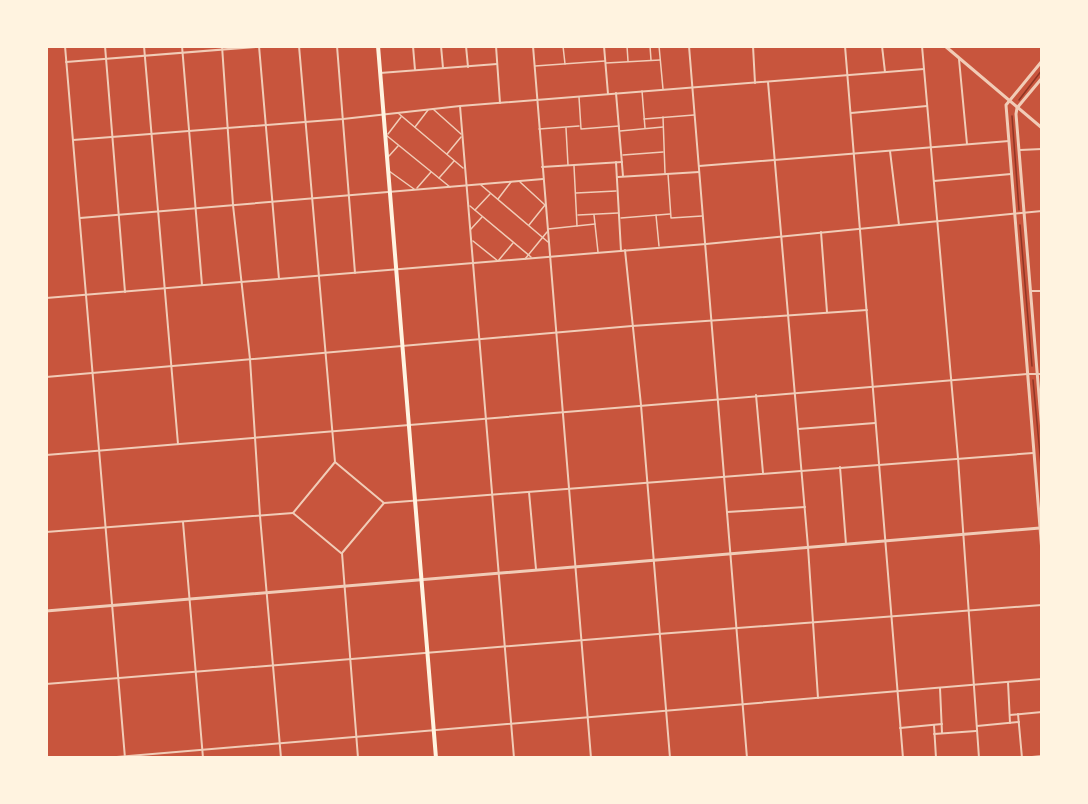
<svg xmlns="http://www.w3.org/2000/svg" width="1088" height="804" viewBox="0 0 1088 804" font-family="'Roboto Serif',serif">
<rect width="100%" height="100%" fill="#c8553d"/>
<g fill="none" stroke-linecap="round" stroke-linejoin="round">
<!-- stream -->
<g stroke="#8f3625" stroke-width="1.5">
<path d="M1019,100l23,-30"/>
<path d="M1012,116l7,94"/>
<path d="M1020,225l12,141"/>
<path d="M1033,380l9,96"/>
</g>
<!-- pedestrian -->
<g stroke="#f1ccb7" stroke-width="1.5">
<path d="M563,46l2,18"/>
<path d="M627,46l1,15"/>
<path d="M650,46l1,14"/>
<path d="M659,46l4,43"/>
<path d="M606,63l54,-3"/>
<path d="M535,66l70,-5"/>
<path d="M642,91l3,37"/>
<path d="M579,97l2,32 38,-3"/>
<path d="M433,109l28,25"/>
<path d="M398,113l65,55"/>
<path d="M663,117l2,56"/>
<path d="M644,119l50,-4"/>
<path d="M415,127l13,-17"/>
<path d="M566,128l2,37"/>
<path d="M539,129l40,-3"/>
<path d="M620,131l43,-4"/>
<path d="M388,134l13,-17"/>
<path d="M386,135l64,52"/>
<path d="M447,154l14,-17"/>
<path d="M623,155l40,-3"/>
<path d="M389,156l9,-10"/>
<path d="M574,166l3,60"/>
<path d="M389,171l25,18"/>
<path d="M668,174l3,44 31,-2"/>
<path d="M439,178l15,-17"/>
<path d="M520,182l25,23 -16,20"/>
<path d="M481,185l67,57"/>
<path d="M417,188l14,-16"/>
<path d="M576,193l40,-2"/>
<path d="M498,199l13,-17"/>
<path d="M470,206l61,51"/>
<path d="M475,210l15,-16"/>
<path d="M578,215l40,-2"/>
<path d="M594,215l4,37"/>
<path d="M656,215l3,31"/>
<path d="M621,218l49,-4"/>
<path d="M471,229l11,-12"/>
<path d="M548,229l47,-5"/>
<path d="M473,241l25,20 15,-18"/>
<path d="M525,259l22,-27"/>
</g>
<!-- minor -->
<g stroke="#f1ccb7" stroke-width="2">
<path d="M65,46l60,712"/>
<path d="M105,46l20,246"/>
<path d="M144,46l34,398"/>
<path d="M182,46l20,239"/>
<path d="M222,46l11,159 17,154 10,157 21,242"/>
<path d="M259,46l20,233"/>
<path d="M299,46l36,416 49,41"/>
<path d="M337,46l18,227"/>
<path d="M413,46l2,24"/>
<path d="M441,46l2,22"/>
<path d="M466,46l2,21"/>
<path d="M496,46l4,57"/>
<path d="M533,46l58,712"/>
<path d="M604,46l4,48"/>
<path d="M689,46l58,712"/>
<path d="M753,46l2,37"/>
<path d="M845,46l58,712"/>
<path d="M882,46l3,26"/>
<path d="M922,46l36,412 21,300"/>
<path d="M959,59l8,85"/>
<path d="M66,62l201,-16"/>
<path d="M380,73l117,-9"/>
<path d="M768,82l40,465 10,151"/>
<path d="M616,93l7,83"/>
<path d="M460,106l54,652"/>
<path d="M851,113l76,-7"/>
<path d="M73,140l270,-21 117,-13 464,-37"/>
<path d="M1020,150l22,-1"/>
<path d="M890,151l9,74"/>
<path d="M616,162l5,89"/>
<path d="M699,166l310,-25"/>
<path d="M542,167l80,-5"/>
<path d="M618,177l81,-5"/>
<path d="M934,181l77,-7"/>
<path d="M80,218l463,-39"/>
<path d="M821,232l6,80"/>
<path d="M625,250l16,155 29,353"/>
<path d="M1030,291h12"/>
<path d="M46,298l660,-54 336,-33"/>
<path d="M46,377l586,-51 235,-16"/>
<path d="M756,395l7,78"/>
<path d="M798,429l77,-6"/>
<path d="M46,455l981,-81h15"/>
<path d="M840,467l6,77"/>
<path d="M529,492l7,77"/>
<path d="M384,503l649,-50"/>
<path d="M727,512l78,-5"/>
<path d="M293,513l42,-51"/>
<path d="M293,513l48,40"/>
<path d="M183,522l20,236"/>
<path d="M46,532l247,-19"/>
<path d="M1008,682l2,41"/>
<path d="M46,684l612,-50 384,-29"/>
<path d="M940,688l2,45"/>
<path d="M1018,714l4,44"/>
<path d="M1010,715l32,-3"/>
<path d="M934,725l2,33"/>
<path d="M977,726l42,-4"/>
<path d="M900,728l42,-4"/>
<path d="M934,734l42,-3"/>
<path d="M105,758l937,-79"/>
<path d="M358,758l-16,-205 42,-50"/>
<path d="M1022,758l20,-2"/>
</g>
<!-- tertiary -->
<g stroke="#f1ccb7" stroke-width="3">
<path d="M945,46l97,82"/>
<path d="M1042,61l-36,44 36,447"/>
<path d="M1042,78l-25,30 -1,6 26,318"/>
<path d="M46,611l994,-83"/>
</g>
<!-- secondary -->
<path stroke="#fff3e0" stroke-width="4" d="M378,46l58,712"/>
</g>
<!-- border -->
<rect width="1088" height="804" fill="none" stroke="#fff3e0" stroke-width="96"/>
</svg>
